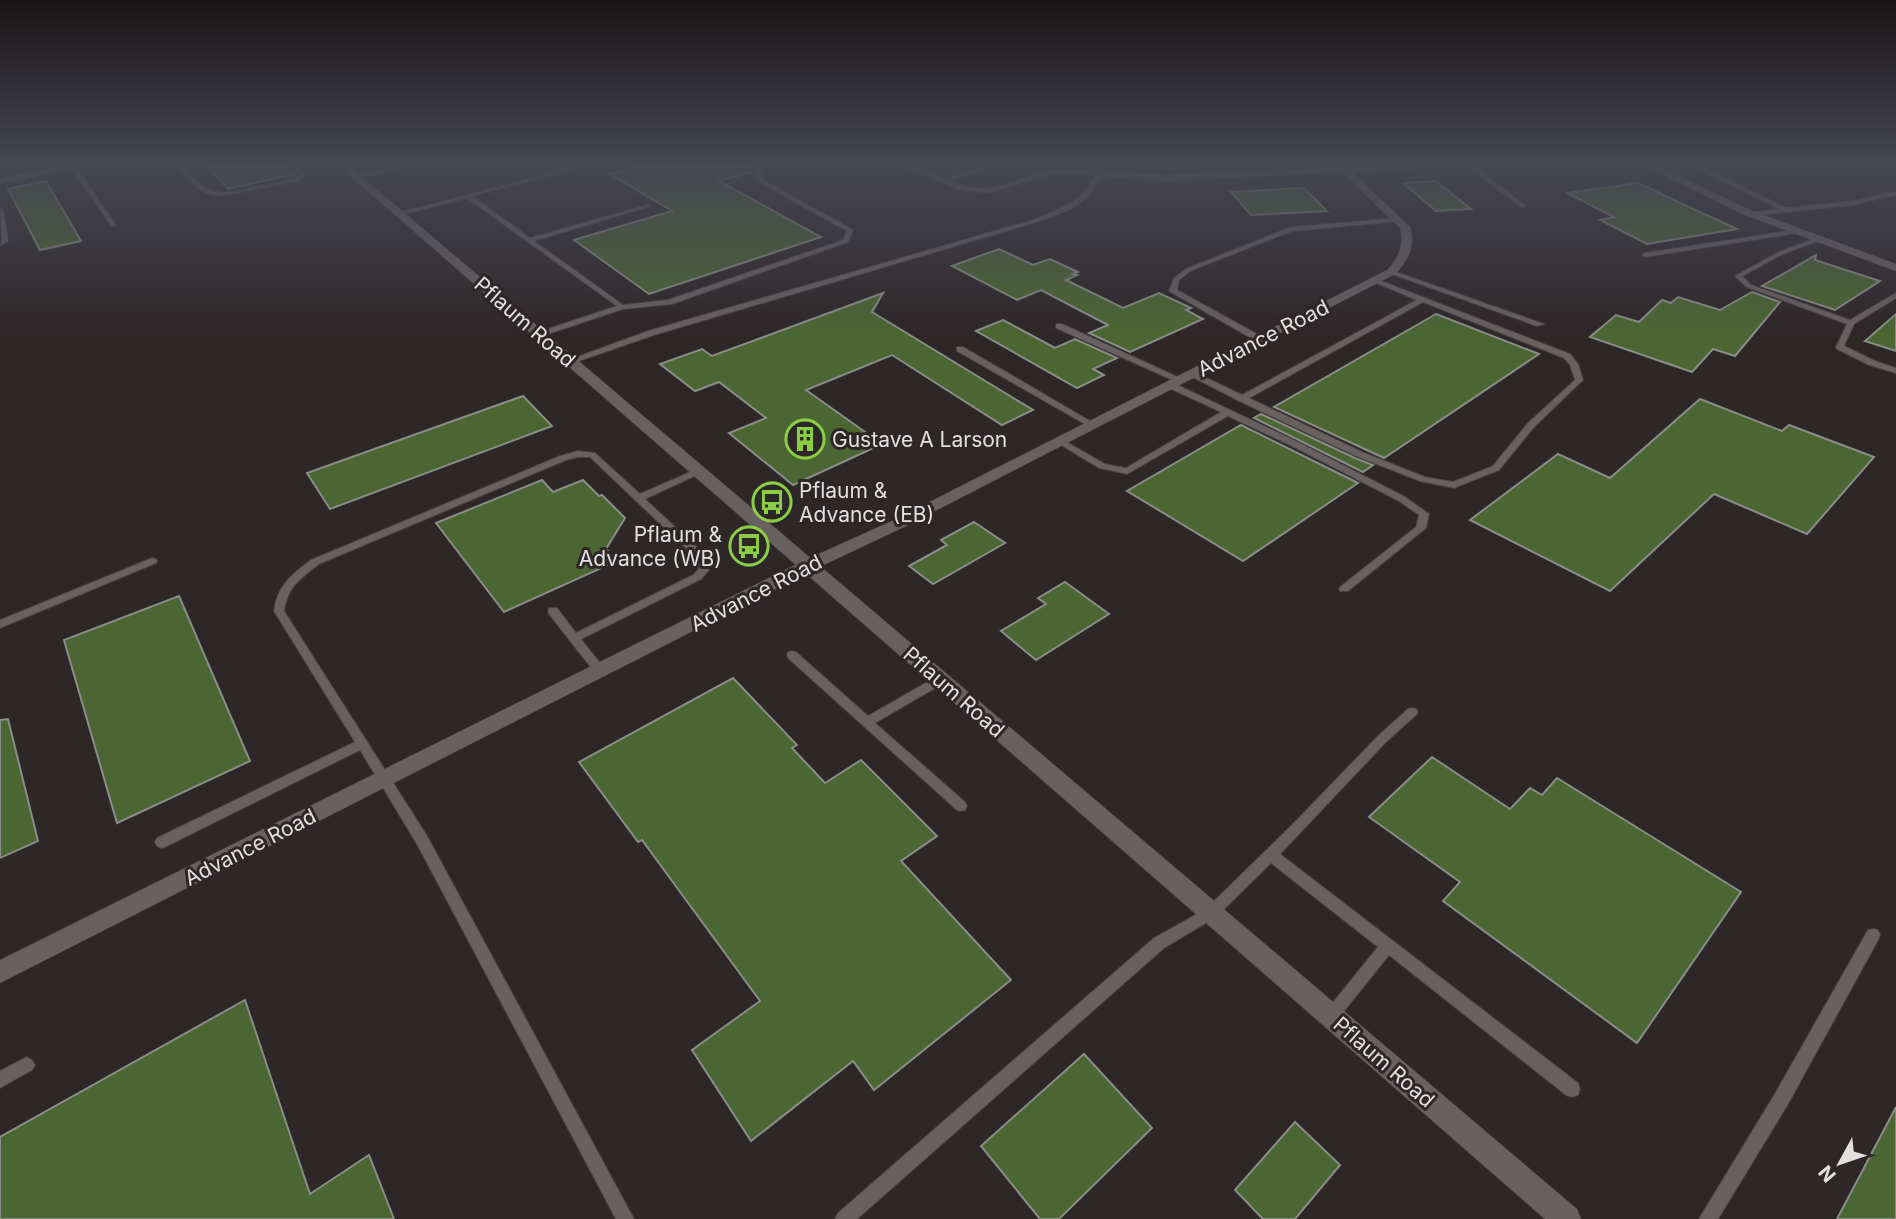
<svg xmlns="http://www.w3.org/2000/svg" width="1896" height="1219" viewBox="0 0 1896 1219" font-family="Inter,sans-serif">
<rect width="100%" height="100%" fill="#2e2728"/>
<!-- building -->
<g fill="#4a6632" stroke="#8a8d87" stroke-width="2">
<path d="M206,165h82l7,9 -67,15z"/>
<path d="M645,165h102l6,7 -34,9 102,56 -172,57 -75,-54 98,-29 -62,-37z"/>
<path d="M46,181l35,60 -41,9 -32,-61z"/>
<path d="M1436,181l35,28 -35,2 -33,-28z"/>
<path d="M1638,183l49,23 50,23 -90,15 -47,-24 14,-3 -47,-24z"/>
<path d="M1304,188l23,23 -76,4 -20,-23z"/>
<path d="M999,249l34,16 17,-6 28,13 -5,2 4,1 -11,5 57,28 36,-15 32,15 -5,2 17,9 -73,33 -41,-19 19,-8 -67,-35 -24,10 -65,-34z"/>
<path d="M1816,255l-1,5 65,21 -45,29 -73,-24z"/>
<path d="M1752,292l28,10 -45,54 -22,-7 -21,23 -102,-35 26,-22 23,7 23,-22 9,3 7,-6 42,13z"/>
<path d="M883,293l-11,19 161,98 -31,15 -110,-70 -86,35 76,54 -89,41 -64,-52 37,-15 -47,-36 -24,9 -35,-27 42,-15 10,7z"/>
<path d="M1436,314l103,40 -155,104 -110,-51z"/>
<path d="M1896,314v37l-31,-10z"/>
<path d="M1003,320l52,28 20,-9 42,19 -24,11 11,6 -27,13 -101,-57z"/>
<path d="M523,396l29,30 -222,83 -23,-36z"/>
<path d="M1700,399l82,32 7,-6 85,32 -67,77 -93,-40 -104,97 -140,-71 88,-66 52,24z"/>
<path d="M1261,414l94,44 18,7 -10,7 -109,-54z"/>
<path d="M1241,425l117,58 -115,78 -116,-70z"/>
<path d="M542,480l11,12 30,-12 16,16 3,-1 23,23 -19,31 11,12 -113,51 -68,-89z"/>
<path d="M974,522l31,21 -72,41 -24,-18 38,-21 -6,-5z"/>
<path d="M1065,582l44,32 -73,46 -35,-29 45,-27 -8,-6z"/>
<path d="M179,596l71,165 -133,62 -53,-183z"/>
<path d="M733,678l64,67 -5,3 33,35 36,-23 76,76 -36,25 110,119 -137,110 -21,-29 -102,80 -59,-91 68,-49 -118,-161 -4,2 -59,-80z"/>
<path d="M8,719l30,122 -38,17v-138z"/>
<path d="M1432,757l78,52 20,-21 12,7 15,-17 184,114 -104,151 -194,-142 17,-19 -91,-65z"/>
<path d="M245,1000l65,194 59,-39 25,64h-394v-82z"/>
<path d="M1084,1054l68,74 -93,91h-19l-59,-73z"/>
<path d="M1896,1107v112h-59z"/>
<path d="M1295,1122l45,43 -45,54h-32l-28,-29z"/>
</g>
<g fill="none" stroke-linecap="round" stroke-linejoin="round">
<!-- service casing -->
<g stroke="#474242" stroke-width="2">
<g id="service">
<path d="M71,165h4l41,60 -1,1h-4l-41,-60z"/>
<path d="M177,165h6c8,11 18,24 33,27 12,3 65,-11 81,-14l2,-4 -9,-9h6l9,9 -4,6c-16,4 -32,7 -49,10 -39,9 -49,10 -75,-25z"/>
<path d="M401,165h8l-52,14 -3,-2z"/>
<path d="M583,165h8l-119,31 58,42 121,-34v2l-117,35 89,64 45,-5 175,-60 4,-9 -90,-50 -2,-12 -6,-4 11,2 2,12 91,51 -5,12 -176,62 -49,5 -84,28h-3v-4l81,-27 -150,-108 -67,17 -3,-2z"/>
<path d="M901,165h7l35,14 45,-14h7l-1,1 -46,15c41,17 61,-1 100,-10 15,-3 34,0 50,0l5,-6h6c-8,9 -11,19 -18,28 -13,16 -35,22 -54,29l-383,113 -81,28h-3l-4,-2 82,-30 385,-111c30,-13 46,-15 63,-45l-44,-1 -65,19 -29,-4z"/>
<path d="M1208,165h6l9,9v2h-4z"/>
<path d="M1328,165h8l11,4 -3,2z"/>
<path d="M1466,165h6l53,40v2h-4z"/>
<path d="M1691,165h7l88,43 67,-7 43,-10v4l-43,10 -102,11 -3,-2 1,-1 30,-4z"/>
<path d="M0,208l3,2 5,31 -8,5 2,-6z"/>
<path d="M1399,218l2,1v2l-109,10 -102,40 -11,9 -2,10 85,47v4h-6l-87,-50 5,-13 12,-9 105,-42z"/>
<path d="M1795,230l3,2 -1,1 -152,24 -3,-2 3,-2z"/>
<path d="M1816,238l3,2 -1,1 -35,13 -41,22 9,9 99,35 46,-27v5l-42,26 -10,22 31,15 21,7v5l-27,-8 -32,-16 -1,-2 11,-23 -100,-37 -12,-11 44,-24z"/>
<path d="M1389,271h4l151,53 -7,2 -148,-53z"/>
<path d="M1376,279l194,75 8,10 5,16 -49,47 -35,43 -45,18 -34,-7 -64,-25 -117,-55 -52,-27 4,-2h3l48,23 175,-95 -43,-18v-2zM1423,302l141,56 6,7 5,15 -47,43 -35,43 -40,16 -28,-5 -63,-25 -113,-54z"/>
<path d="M1056,324h6l122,56 -4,2h-3l-121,-54z"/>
<path d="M957,347h6l134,78 -4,3 -3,-1 -133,-76z"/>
<path d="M1167,383h6l127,60 105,54 24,17 -3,14 -78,63h-8l-1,-2 1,-2 76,-60 3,-12 -20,-14 -105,-54 -66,-31 -101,58 -28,-6 -43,-26 4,-3 3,1 42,24 21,4 95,-56 -54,-25z"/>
<path d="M578,451l17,2 45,41 55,-24 3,-1 5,3 -58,27 58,54 6,17 -8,9 -120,60 23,29 2,3 -2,3h-8l-47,-60 -1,-3 1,-3h8l19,25 117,-58 6,-6 -5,-13 -104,-99h-12l-12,3 -247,104c-19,15 -31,22 -35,47l143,225 207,383h-18l-199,-375 -57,-94 -193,96 -5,2 -5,-2 -2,-4 2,-4 198,-96 -81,-131c3,-25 18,-37 37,-51l249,-104z"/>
<path d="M152,558l4,1 1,2 -1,2 -156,65v-8z"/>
<path d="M792,651l4,1 72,64 68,-39h8l2,3 -2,3 -69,40 90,79 2,4 -2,4 -4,1 -4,-1 -169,-152 -1,-3 1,-3z"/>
<path d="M1412,708l4,1 2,3 -2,3 -30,27 -106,112 298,229 2,6 -2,6 -6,2 -6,-2 -177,-140 -53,66 -5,2 -5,-2 -2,-5 2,-5 52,-64 -107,-84 -55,54 -52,31 -307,271h-22l3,-6 316,-275 52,-29 86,-84 86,-89 30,-27z"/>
<path d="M1873,929l5,1 2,5 -2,5 -90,164 -70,115h-19l77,-127 92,-162z"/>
<path d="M27,1057l5,3 3,5 -3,5 -32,18v-17z"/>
</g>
</g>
<!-- minor casing -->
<g stroke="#474242" stroke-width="1">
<g id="minor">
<path d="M69,165h17l-86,19v-6z"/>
<path d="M1377,165h54l-5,3 -74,4 58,55c6,19 -2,34 -15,47l-489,252 -93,44 -813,413v-23l801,-398 93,-42 493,-250c12,-12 17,-25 13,-42l-58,-56 -177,9 -68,-5 -3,-1v-4l71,4z"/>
<path d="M1644,165h12l94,45 146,54v7l-154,-57z"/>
</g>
</g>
<!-- tertiary casing -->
<g stroke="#474242" stroke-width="1">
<path id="tertiary" d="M338,165h10l1229,1044 4,10h-36z"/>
</g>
<!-- service -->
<use href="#service" fill="#686061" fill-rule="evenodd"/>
<!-- minor -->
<use href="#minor" fill="#686061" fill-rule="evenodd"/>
<!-- tertiary -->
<use href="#tertiary" fill="#686061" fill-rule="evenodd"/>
</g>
<!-- sky -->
<linearGradient id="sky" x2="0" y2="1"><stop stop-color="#191516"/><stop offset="0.49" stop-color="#464753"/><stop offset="1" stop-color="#464753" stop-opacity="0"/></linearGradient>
<rect width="1896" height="335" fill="url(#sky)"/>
<!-- icons -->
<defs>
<g id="building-ring" transform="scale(2.0125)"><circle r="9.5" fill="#2e2728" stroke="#8bce46" stroke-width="1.5"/><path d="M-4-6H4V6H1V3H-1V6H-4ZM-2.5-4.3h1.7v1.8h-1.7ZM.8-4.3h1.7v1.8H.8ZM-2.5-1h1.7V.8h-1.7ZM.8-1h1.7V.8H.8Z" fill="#8bce46"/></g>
<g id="bus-ring" transform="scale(2.0125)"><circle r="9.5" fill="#2e2728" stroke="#8bce46" stroke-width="1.5"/><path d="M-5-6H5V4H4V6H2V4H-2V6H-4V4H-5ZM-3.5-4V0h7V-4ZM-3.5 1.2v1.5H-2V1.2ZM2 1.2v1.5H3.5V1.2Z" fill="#8bce46"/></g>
</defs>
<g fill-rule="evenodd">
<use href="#building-ring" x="805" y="439"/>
<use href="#bus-ring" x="772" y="502"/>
<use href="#bus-ring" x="749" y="546"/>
</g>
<g text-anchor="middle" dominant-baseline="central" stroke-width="6" stroke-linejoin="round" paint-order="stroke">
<!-- street labels -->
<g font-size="21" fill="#e3dfdf" stroke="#2e2728">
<text transform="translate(525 322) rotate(41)">Pflaum Road</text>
<text transform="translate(1263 338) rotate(-27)">Advance Road</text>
<text transform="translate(756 593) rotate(-27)">Advance Road</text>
<text transform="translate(954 692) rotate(41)">Pflaum Road</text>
<text transform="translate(250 847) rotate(-27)">Advance Road</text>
<text transform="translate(1384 1062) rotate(41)">Pflaum Road</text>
</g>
<!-- poi labels -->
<g font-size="21" fill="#e3dfdf" stroke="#2e2728" text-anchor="start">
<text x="832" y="439">Gustave A Larson</text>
<text x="799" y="490">Pflaum &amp;<tspan x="799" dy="24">Advance (EB)</tspan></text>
<text x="722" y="534" text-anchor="end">Pflaum &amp;<tspan x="722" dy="24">Advance (WB)</tspan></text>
</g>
</g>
<!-- north arrow -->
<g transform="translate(1840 1163) rotate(230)" stroke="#2e2728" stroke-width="5" paint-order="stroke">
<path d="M0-5L12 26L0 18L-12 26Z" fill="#e3dfdf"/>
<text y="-10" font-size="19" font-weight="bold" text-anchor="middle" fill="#e3dfdf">N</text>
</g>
</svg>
